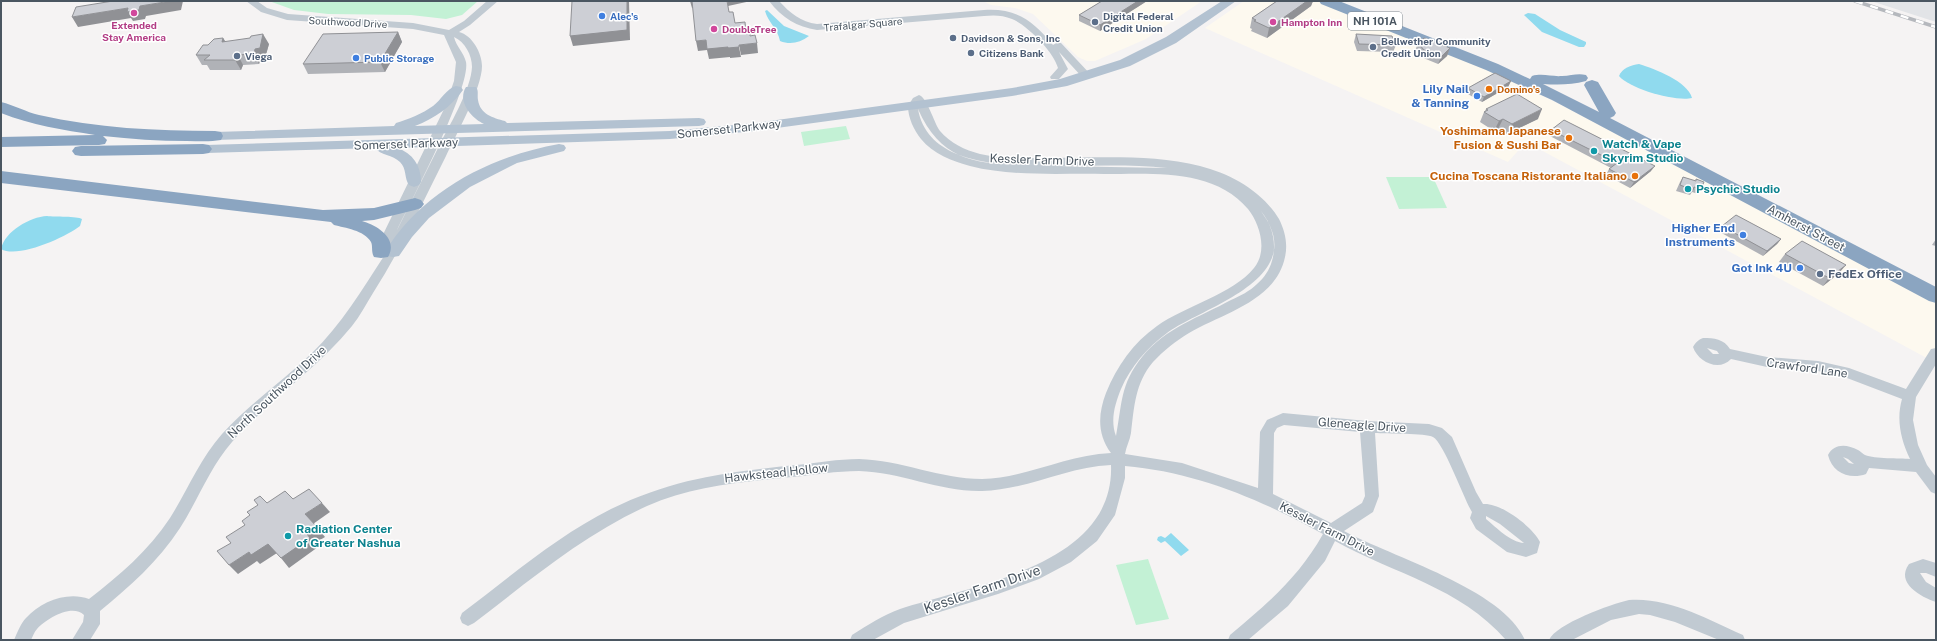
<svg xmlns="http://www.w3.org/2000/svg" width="1937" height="641" viewBox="0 0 1937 641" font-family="'Public Sans',sans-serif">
<rect width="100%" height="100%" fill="#f5f3f3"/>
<!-- commercial -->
<g fill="#fdf9ef">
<path d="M983,1h219l-56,38 -51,22h-8l-9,-4 -45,-43 -18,-6 -24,-3z"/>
<path d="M1244,1h74l174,71 63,30 210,110 171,91v60l-410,-221 -18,20 -303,-134z"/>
</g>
<!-- airport -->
<path fill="#e2e4e7" d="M1871,1h65v21z"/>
<!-- green -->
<g fill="#c3f1d5">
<path d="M269,1h209l-16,14 -16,4 -35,-4 -83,-1 -34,-4z"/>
<path d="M846,126l4,13 -46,7 -3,-14z"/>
<path d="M1386,177h47l14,31 -48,1z"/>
<path d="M1148,559l21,60 -33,6 -20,-60z"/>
</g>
<!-- water -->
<g fill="#90daee">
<path d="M767,10l17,16 25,10c-9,7 -19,9 -29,5 -2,-12 -12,-19 -15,-30z"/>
<path d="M1528,13l7,1 25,16 26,12v2l-2,3h-5l-37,-15 -18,-17z"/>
<path d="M1639,64c16,5 48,17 53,34 -16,4 -62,-9 -73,-22 3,-8 12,-11 20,-12z"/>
<path d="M47,216c8,1 30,0 35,3l-2,7c-14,11 -62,33 -79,23 4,-18 29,-32 46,-33z"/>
<path d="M1171,533l18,17 -8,6 -16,-15 -4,2 -4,-3 1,-3 3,-1 4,2z"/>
</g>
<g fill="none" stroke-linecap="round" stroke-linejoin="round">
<!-- minor -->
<g fill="#c1cad2" fill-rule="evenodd">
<path d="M246,1h11l10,7 21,6 125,9 36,7 15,-9 23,-20h11l-28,24 -11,7c13,3 23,21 23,34 0,22 -26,69 -36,90 -23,46 -45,93 -73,137 -7,11 -13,23 -21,33 -36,44 -83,74 -120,116 -22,25 -34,58 -52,86 -22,34 -50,58 -80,83v13l-10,16h-18l11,-18 1,-7c-12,-12 -38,4 -47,14 -3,3 -4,7 -6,11h-17c3,-7 7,-17 12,-22 15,-17 42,-27 63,-19 31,-24 59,-48 81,-81 17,-27 30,-59 52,-84 27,-30 61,-53 90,-81 29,-28 50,-63 72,-97h-8l-2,-3 71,-146 9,-26 2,-19 -12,-27 -31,-6 -126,-9 -26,-8zM454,37c11,5 18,18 18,30 -1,21 -20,54 -30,73 -15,30 -30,60 -45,90 14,-29 74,-143 69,-168 -2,-9 -10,-16 -12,-25z"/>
<path d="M769,1h10c11,12 22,21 38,23l167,-14c33,-2 49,11 69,35l5,-3 3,1 31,33 -5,3 -4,-1 -24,-26 9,17 -9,10h-8l-1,-2 8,-9c-4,-16 -31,-43 -46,-49 -9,-4 -19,-4 -28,-3l-167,14c-20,-3 -35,-12 -48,-29z"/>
<path d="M919,95c8,2 15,28 21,36 10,12 25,19 40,23 22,5 46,4 69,4 49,0 102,-4 151,8 31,8 62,25 79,53 6,12 9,25 6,38 -9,44 -62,56 -96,76 -13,8 -25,17 -36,29 -18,21 -19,46 -22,71 -1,7 -5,14 -6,21l57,9 76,25 2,-56 7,-12 16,-7 84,8 62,3 13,4 10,9 24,55 7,12c17,-2 50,23 57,38l-3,11 -11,4 -19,-5 -31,-23 -6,-11 2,-6c-9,-15 -28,-69 -39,-75 -7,-4 -48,-3 -58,-4l4,63 -6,16 -29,19c48,26 159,58 181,109h-19c-46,-53 -112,-66 -171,-99l-10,20 -37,45 -40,34h-20l2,-5c37,-31 69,-58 93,-101 -61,-34 -127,-62 -198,-68v12l-10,37 -18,26 -26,21 -32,17 -41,15 -94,29 -31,17h-23l2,-5c16,-10 31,-20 48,-26 72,-24 215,-43 211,-144 -45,2 -84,25 -129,26 -42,1 -81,-19 -123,-20 -23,0 -44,4 -67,6 -49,5 -99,9 -145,29 -64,29 -118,75 -173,117l-6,3 -6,-3 -2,-5 2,-5c48,-36 95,-77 149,-104 63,-31 117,-37 185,-44 21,-2 42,-6 63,-6 42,1 81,20 123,20 44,-1 84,-24 129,-26 -14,-19 -13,-39 -5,-60 11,-27 27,-50 51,-67 28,-20 76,-32 97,-58 14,-17 6,-44 -6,-59 -34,-41 -97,-35 -144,-35 -44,-1 -91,3 -134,-8 -18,-5 -37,-12 -49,-27 -7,-9 -13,-21 -13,-33l5,-8zM918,109c24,55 62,55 116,56 -42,0 -107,-4 -116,-56zM1054,166c38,0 76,-2 113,2zM1261,211c18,22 18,54 -4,73 -7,7 -17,12 -26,16 -31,17 -66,28 -89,57 -22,27 -20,48 -26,79 -6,-16 -1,-32 5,-47 10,-23 26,-41 46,-56 32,-24 129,-50 103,-107 -2,-5 -6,-10 -9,-15zM1284,425l76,7 5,64 -3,7 -31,20 -58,-29 1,-61 3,-5zM1486,516l14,8 24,19c-14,-1 -27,-15 -38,-24z"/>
<path d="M1703,338c11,0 21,1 27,11l37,8 51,4 31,7 57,21 25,-40 5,-1v16l-20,33 -3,23 5,25 9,20 9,12v17l-5,-2 -15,-20 -47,-4 -3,6c-16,6 -34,-1 -38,-19 6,-12 19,-11 30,-5 2,1 5,4 7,5 10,4 34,3 45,4 -9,-19 -14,-39 -8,-60l-55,-21 -29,-7 -51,-4 -36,-8c-12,13 -33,3 -38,-12 3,-5 5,-7 10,-9zM1707,348l10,3 2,3h-6zM1843,457l5,2 6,5 -5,-1z"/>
<path d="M1923,559l13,4v14l-10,-4h-6l6,9 10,6v14c-15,-5 -41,-19 -27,-38z"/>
<path d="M1629,600c40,-3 78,19 114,35l2,5h-26l-44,-18 -25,-7 -11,-1 -28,6 -39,20h-23c7,-16 62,-36 80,-40z"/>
</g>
<!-- major -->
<g fill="#b3c2d1" fill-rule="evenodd">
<path d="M1222,1h14l-60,42 -46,23 -63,20 -55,10 -257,35 -85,8 -273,9c16,5 24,18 24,34l-2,3 -5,2 -5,-2c-5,-7 -2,-16 -9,-23 -7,-7 -20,-7 -25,-14l-169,5 -5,-1 -2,-3 2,-3 5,-1 464,-14 85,-8 257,-35 48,-9 60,-19 46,-23z"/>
<path d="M456,86l5,1 2,3c-13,18 -28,28 -48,36l69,-2c-13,-6 -27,-23 -18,-37h10c3,4 1,8 2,13 2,14 15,18 27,21l2,2 192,-5 5,1 2,3 -2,3 -5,1 -484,14 -5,-1 -2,-3 2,-3 5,-1 179,-6 2,-3c13,-4 26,-9 37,-17 8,-6 14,-18 23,-20z"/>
<path d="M559,144l5,1 2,3 -2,3 -47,12 -47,24 -41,31 -17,19 -13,19 -6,1 -6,-1 -2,-4c37,-61 106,-96 174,-108z"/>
</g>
<!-- highway -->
<g fill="#8ba5c1" fill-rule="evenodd">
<path d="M1319,1h20l159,63 32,15 2,-3c11,-3 20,1 30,0 9,0 15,-3 24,-1l2,3 -2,3c-15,4 -28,4 -43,3l56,28 -15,-27 2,-3 6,-2 6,2 18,31 -2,3 -4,2 326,169v16l-7,-2 -377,-201 -66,-30 -165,-66z"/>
<path d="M1,102c13,3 25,10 38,13 58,13 117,16 176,16l6,1 2,4 -2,4c-11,2 -23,1 -34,1 -28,0 -56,-2 -84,-5l4,4 -2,4 -6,1 -98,2v-10l94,-2c-31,-5 -64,-10 -94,-22z"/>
<path d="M203,144l6,1 3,4 -3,4 -6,1 -122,2 -6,-1 -3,-4 3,-4 6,-1z"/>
<path d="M1,171l322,39 51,-2 41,-10 6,2 3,4 -3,4 -6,2 -41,10 -12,1c14,4 37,17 26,36l-7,1 -7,-1c-3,-5 -1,-11 -3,-15 -7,-12 -26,-14 -37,-17l-3,-3 -330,-39z"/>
</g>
<!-- rail casing -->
<g stroke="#b5b8bd" stroke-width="3.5">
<path id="rail" d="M1855,1l81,26"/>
</g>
<!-- rail -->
<use href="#rail" stroke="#fff" stroke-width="2.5" stroke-dasharray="8" stroke-linecap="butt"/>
</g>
<!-- wall -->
<g fill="#b0b2b7">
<path d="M1102,1h45l-47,30 -21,-10v-6z"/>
<path d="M1277,1h36l-2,5 -44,32 -16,-7 1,-2 -2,-1 2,-10z"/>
<path d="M398,32l4,10 -17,30 -77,2 -5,-10z"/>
<path d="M1356,34l40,11 -3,7 -36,-1 -3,-9z"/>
<path d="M223,38l3,4 43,2 -4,14 -4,1 -2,5 -16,1 -2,5h-31l-3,-5h-5l-6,-10 12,-10z"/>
<path d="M1418,43l32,5 -3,8 -9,8 -17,-7 -6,-6z"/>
<path d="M1511,81l-3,6 -26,15 -16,-9 2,-5z"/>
<path d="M1486,109l52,10 -31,15 -9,-5 -4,2 -14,-9 4,-10 1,-1z"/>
<path d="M1551,130l100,41 -21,17 -24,-13 3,-6 2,-1 -63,-33z"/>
<path d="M1683,177l18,12 -3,5 -6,-2 -2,3 -14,-4 4,-9z"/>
<path d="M1722,226l59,13 -4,5 -14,12 -45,-25z"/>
<path d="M1936,239v7l-4,-1z"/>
<path d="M1785,254l54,19 -16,13 -44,-24z"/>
</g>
<!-- shaded-wall -->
<g fill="#909195">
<path d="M171,1h12l-2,9 -35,6 -1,3 -12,2 -2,-3 -53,9 -6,-10z"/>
<path d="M627,1h2l1,39 -57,6 -3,-10z"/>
<path d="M690,1h3l1,7h-2z"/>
<path d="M727,1h24l-23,5 3,16z"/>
<path d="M1138,1h9l-47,30v-6z"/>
<path d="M1307,1h6l-2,5 -44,32 2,-10z"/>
<path d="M398,32l4,10 -17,30 -5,-10z"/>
<path d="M263,34l6,10 -4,14 -4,1 -2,5 -5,-10 1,-5z"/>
<path d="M223,38l6,10 -7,-6z"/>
<path d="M706,40l22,7h11l2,10 -11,1v-1l-21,2 -2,-9 -9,1 -2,-10z"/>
<path d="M757,43l1,10 -17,2 -2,-10z"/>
<path d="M1450,48l-3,8 -9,8 3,-7z"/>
<path d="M238,55l5,10 -2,5 -6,-10z"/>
<path d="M1511,81l-3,6 -26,15 2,-5z"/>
<path d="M1542,109l-4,10 -31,15 5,-10z"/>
<path d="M1503,119l-5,10 -4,2 5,-10z"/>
<path d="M1655,166l-4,5 -21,17 4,-6z"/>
<path d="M1781,239l-4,5 -14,12 4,-5z"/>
<path d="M1846,265l-7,8 -16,13 6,-8z"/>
<path d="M322,503l8,9 -17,12 -8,-10z"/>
<path d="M317,527l8,10 -10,6 3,4 -29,21 -8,-10 26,-24z"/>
<path d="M268,544l9,9 -17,11 -3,-3 -19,13 -9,-9 20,-13z"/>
</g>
<!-- building -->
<g fill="#cdcfd5" stroke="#909195">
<path d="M113,1h58l-31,5 -1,4 -12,2 1,-4 -56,9 4,-10z"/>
<path d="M572,1h55v29l-57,6z"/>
<path d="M692,1h35l2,11h4l2,11 10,-1 1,11h4v3l5,-1 2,8 -18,2v2l-11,1v-1l-21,2 -1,-9 -10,1z"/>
<path d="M1102,1h36l-38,24 -21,-10z"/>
<path d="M1277,1h30l-38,27 -15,-7 2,-1 -4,-2z"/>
<path d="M398,32l-18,30 -77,2 20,-30z"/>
<path d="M263,34l-3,14 -5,1 -1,5 -16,1 -3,5h-31l6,-5h-14l7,-10h5l6,-6 9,-1 -1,4 28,-4 1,-2z"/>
<path d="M1356,34l36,2 4,9 -37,-1z"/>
<path d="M1424,38l26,10 -9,9 -17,-7 -6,-7z"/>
<path d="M1495,73l16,8 -27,16 -16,-9z"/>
<path d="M1517,94l25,15 -30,15 -9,-5 -4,2 -15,-9 4,-2 -2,-1z"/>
<path d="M1564,120l91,46 -21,16 -25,-13 8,-6 -66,-33z"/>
<path d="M1683,177l13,4v-2l8,3 -3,7 -7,-2 -1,3 -13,-5z"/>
<path d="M1736,215l45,24 -14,12 -45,-25z"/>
<path d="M1802,241l44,24 -17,13 -44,-24z"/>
<path d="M309,489l13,14 -17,11 12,13 -10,7 3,4 -29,20 -13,-14 -17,11 -2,-3 -20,13 -12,-14 14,-8 -5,-6 19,-12 -3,-4 8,-6 -3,-3 11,-7 -4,-5 6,-4 7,7 18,-12 8,8z"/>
</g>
<!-- markers -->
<g fill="#d1479c" stroke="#fff" stroke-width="1.5">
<circle cx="134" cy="13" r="4"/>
<circle cx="1273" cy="22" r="4"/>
<circle cx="714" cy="29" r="4"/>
</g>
<g fill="#3f7fe0" stroke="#fff" stroke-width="1.5">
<circle cx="602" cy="16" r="4"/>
<circle cx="356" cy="58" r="4"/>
<circle cx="1477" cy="96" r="4"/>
<circle cx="1743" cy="235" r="4"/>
<circle cx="1800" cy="268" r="4"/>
</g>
<g fill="#5c6f8a" stroke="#fff" stroke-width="1.5">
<circle cx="1095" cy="22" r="4"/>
<circle cx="953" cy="38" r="4"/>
<circle cx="1373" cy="47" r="4"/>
<circle cx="971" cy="53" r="4"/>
<circle cx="237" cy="56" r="4"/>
<circle cx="1820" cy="274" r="4"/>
</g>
<g fill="#e8710a" stroke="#fff" stroke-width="1.5">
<circle cx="1489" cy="89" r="4"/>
<circle cx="1569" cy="138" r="4"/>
<circle cx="1635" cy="176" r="4"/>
</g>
<g fill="#0f9aa8" stroke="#fff" stroke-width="1.5">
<circle cx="1594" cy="151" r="4"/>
<circle cx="1688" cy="189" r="4"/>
<circle cx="288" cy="536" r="4"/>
</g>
<g text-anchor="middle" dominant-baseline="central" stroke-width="3" stroke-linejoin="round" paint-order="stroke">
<!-- far-shop labels -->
<g font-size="10" font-weight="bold" fill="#366cbe" stroke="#fff" text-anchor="start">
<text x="610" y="16">Alec's</text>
<text x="364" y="58">Public Storage</text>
</g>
<!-- far-service labels -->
<g font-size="10" font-weight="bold" fill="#4e5e75" stroke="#fff" text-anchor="start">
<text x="1103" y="16">Digital Federal<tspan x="1103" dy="12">Credit Union</tspan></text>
<text x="961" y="38">Davidson &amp; Sons, Inc</text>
<text x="1381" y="41">Bellwether Community<tspan x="1381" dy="12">Credit Union</tspan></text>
<text x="979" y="53">Citizens Bank</text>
<text x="245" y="56">Viega</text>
</g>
<!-- far-street labels -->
<g font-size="10" fill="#4a5661" stroke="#fff">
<text transform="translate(348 22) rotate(3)">Southwood Drive</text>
<text transform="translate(863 24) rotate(-5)">Trafalgar Square</text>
</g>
<!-- far-hotel labels -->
<g font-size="10" font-weight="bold" fill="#b23c85" stroke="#fff" text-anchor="start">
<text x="1281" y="22">Hampton Inn</text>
<text x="134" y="25" text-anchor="middle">Extended<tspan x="134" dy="12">Stay America</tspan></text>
<text x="722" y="29">DoubleTree</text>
</g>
<!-- far-food labels -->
<g font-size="10" font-weight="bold" fill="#c56008" stroke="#fff" text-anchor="start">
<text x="1497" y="89">Domino's</text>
</g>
<!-- shield labels -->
<rect fill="#fff" stroke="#808990" stroke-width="1" x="1348" y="12" width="54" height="18" rx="3"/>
<g font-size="11" font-weight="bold" fill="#4a5661">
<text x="1375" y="21">NH 101A</text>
</g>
<!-- shop labels -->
<g font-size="12" font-weight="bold" fill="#366cbe" stroke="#fff" text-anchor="end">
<text x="1469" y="89">Lily Nail<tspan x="1469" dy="14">&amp; Tanning</tspan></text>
<text x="1735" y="228">Higher End<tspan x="1735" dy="14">Instruments</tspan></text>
<text x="1792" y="268">Got Ink 4U</text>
</g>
<!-- street labels -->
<g font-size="12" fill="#4a5661" stroke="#fff">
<text transform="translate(729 129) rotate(-6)">Somerset Parkway</text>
<text transform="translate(406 144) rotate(-2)">Somerset Parkway</text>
<text transform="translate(1042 160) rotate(2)">Kessler Farm Drive</text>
<text transform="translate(1806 228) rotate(28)">Amherst Street</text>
<text transform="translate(1807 368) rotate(8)">Crawford Lane</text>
<text transform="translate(277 392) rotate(-43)">North Southwood Drive</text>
<text transform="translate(1362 425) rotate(4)">Gleneagle Drive</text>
<text transform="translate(776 473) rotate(-6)">Hawkstead Hollow</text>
<text transform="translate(1327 529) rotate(27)">Kessler Farm Drive</text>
</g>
<!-- food labels -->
<g font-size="12" font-weight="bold" fill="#c56008" stroke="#fff" text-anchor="end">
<text x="1561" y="131">Yoshimama Japanese<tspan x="1561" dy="14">Fusion &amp; Sushi Bar</tspan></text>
<text x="1627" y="176">Cucina Toscana Ristorante Italiano</text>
</g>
<!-- culture labels -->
<g font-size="12" font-weight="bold" fill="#0d838f" stroke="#fff" text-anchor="start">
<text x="1602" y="144">Watch &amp; Vape<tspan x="1602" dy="14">Skyrim Studio</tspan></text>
<text x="1696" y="189">Psychic Studio</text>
<text x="296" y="529">Radiation Center<tspan x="296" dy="14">of Greater Nashua</tspan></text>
</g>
<!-- service labels -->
<g font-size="12" font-weight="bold" fill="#4e5e75" stroke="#fff" text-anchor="start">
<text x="1828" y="274">FedEx Office</text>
</g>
<!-- near-street labels -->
<g font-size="14" fill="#4a5661" stroke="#fff">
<text transform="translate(982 589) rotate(-19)">Kessler Farm Drive</text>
</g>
</g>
<!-- border -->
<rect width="1937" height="641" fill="none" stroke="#4a5661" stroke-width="4"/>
</svg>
